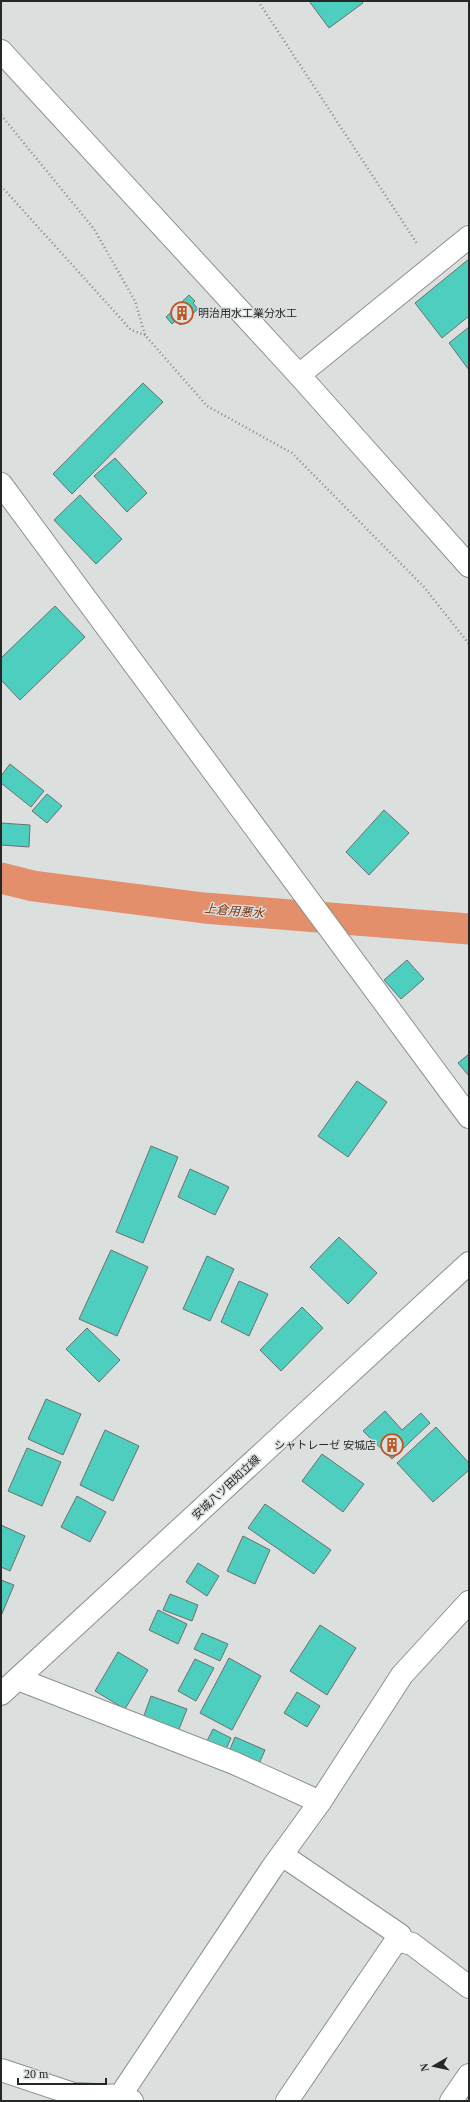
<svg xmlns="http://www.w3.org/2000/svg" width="470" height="2102" viewBox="0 0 470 2102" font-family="'Times New Roman','Noto Sans JP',serif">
<rect width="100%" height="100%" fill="#dbe0df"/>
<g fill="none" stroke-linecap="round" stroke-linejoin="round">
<!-- canal -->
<path stroke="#e48f6c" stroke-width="31" d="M1,878l32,8 171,22 265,21"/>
</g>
<!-- building -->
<g fill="#4ecebe" stroke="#6b706f">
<path d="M309,1h52l2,2 -34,25z"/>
<path d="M469,259v57l-27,22 -27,-35z"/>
<path d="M189,295l6,6 -2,2 5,6 -18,16 -4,-5 -4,4 -6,-7z"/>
<path d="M469,327v43l-20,-27z"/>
<path d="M143,383l20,19 -91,92 -19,-20z"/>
<path d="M115,458l32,35 -20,19 -33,-36z"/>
<path d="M80,495l42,44 -26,25 -42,-44z"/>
<path d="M55,606l30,31 -65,63 -19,-20v-22z"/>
<path d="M10,764l34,27 -13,16 -30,-24v-7z"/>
<path d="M47,794l15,12 -15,17 -15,-12z"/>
<path d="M384,810l25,23 -40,42 -23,-23z"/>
<path d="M1,823l29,2 -1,22 -28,-2z"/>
<path d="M407,960l17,19 -23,20 -17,-19z"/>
<path d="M469,1054v22l-11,-13z"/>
<path d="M357,1081l30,21 -39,55 -30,-21z"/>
<path d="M151,1146l27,11 -35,86 -27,-11z"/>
<path d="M190,1169l39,18 -14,28 -37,-18z"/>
<path d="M339,1237l38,36 -29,31 -38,-37z"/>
<path d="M111,1250l37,17 -31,69 -38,-17z"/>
<path d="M207,1256l27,13 -24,52 -27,-12z"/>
<path d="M239,1281l29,13 -19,42 -28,-14z"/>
<path d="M302,1307l21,21 -42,43 -21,-21z"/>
<path d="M87,1328l33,32 -21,22 -33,-33z"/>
<path d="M46,1399l35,15 -18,41 -35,-16z"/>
<path d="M385,1411l17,19 19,-17 9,10 -38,36 -29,-28z"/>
<path d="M436,1427l33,36v7l-36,32 -36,-39z"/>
<path d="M105,1430l34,16 -26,55 -33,-16z"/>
<path d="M27,1448l34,14 -19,44 -34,-15z"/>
<path d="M322,1454l42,30 -21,28 -41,-31z"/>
<path d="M77,1496l29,16 -16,30 -29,-15z"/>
<path d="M265,1504l66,46 -17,24 -66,-46z"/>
<path d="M1,1525l24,11 -15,35 -9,-4z"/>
<path d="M243,1536l27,14 -15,34 -28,-13z"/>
<path d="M198,1563l21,13 -12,20 -21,-14z"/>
<path d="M1,1580l13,5 -13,31z"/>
<path d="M170,1594l28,11 -6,16 -29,-11z"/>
<path d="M158,1610l29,14 -9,20 -29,-14z"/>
<path d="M320,1625l36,23 -29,47 -37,-24z"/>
<path d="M202,1633l26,11 -8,17 -26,-12z"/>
<path d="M118,1652l30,18 -23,39 -30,-18z"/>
<path d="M229,1658l32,18 -29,54 -32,-17z"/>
<path d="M195,1659l19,9 -18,33 -18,-10z"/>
<path d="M297,1692l23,14 -13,21 -23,-14z"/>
<path d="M151,1696l36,13 -10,25 -35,-13z"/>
<path d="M213,1729l18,9 -7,16 -19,-9z"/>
<path d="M235,1737l30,13 -7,16 -30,-12z"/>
</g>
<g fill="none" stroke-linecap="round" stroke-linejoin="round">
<!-- minor casing -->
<g stroke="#8c9190" stroke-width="24">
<g id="minor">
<path d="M1,51l298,324 170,191"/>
<path d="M299,375l170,-138"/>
<path d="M1,484l468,633"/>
<path d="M18,1679l216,84 86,39"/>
<path d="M282,1855l118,80 -113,166"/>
<path d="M397,1940l15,4 57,43"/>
<path d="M1,2070l72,24 47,2 12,5"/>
<path d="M120,2096l152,-228 48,-66 82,-127 67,-73"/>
<path d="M451,2101l18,-26"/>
</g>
</g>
<!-- major casing -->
<g stroke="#8c9190" stroke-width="24">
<path id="major" d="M1,1694l468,-431"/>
</g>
<!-- path -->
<g stroke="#848787" stroke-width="2.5" stroke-dasharray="1 3" stroke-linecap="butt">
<path d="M258,1l160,244"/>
<path d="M1,115l93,114 41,72 10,34 62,71 85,47 132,134 45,57"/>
<path d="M1,186l130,144 14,5"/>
</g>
<!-- minor -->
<use href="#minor" stroke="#fff" stroke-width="22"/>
<!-- major -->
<use href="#major" stroke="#fff" stroke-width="22"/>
</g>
<!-- icons -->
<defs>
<g id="building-ring" transform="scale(1.15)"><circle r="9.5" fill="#dbe0df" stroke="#bc5726" stroke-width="1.5"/><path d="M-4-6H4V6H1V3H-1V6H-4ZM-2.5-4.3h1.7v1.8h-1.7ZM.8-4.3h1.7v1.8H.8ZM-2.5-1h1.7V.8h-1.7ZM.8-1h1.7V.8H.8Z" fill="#bc5726"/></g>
</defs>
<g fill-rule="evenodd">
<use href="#building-ring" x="182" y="313"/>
<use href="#building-ring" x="392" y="1445"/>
</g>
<g text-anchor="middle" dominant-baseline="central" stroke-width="3" stroke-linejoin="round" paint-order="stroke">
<!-- poi labels -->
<g font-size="11" fill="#262727" stroke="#dbe0df" text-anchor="start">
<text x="198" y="313">明治用水工業分水工</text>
<text x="376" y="1445" text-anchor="end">シャトレーゼ 安城店</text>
</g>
<!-- street labels -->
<g font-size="11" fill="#262727" stroke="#dbe0df">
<text transform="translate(226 1487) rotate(-43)">安城八ツ田知立線</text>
</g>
<!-- water labels -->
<g font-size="12" font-style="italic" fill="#7d3209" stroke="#dbe0df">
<text transform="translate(234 911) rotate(5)">上倉用悪水</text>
</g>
</g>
<!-- border -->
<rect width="470" height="2102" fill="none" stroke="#262727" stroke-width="4"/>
<!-- north arrow -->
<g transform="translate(434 2066) rotate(261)" stroke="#dbe0df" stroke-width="3" paint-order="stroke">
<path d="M0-3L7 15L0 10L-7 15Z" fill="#262727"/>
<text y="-6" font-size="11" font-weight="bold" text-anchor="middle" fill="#262727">N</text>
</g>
<!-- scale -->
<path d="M18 2078v6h88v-6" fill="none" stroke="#262727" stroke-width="2"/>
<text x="24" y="2078" font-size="12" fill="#262727" stroke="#dbe0df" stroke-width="3" paint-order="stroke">20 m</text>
</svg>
